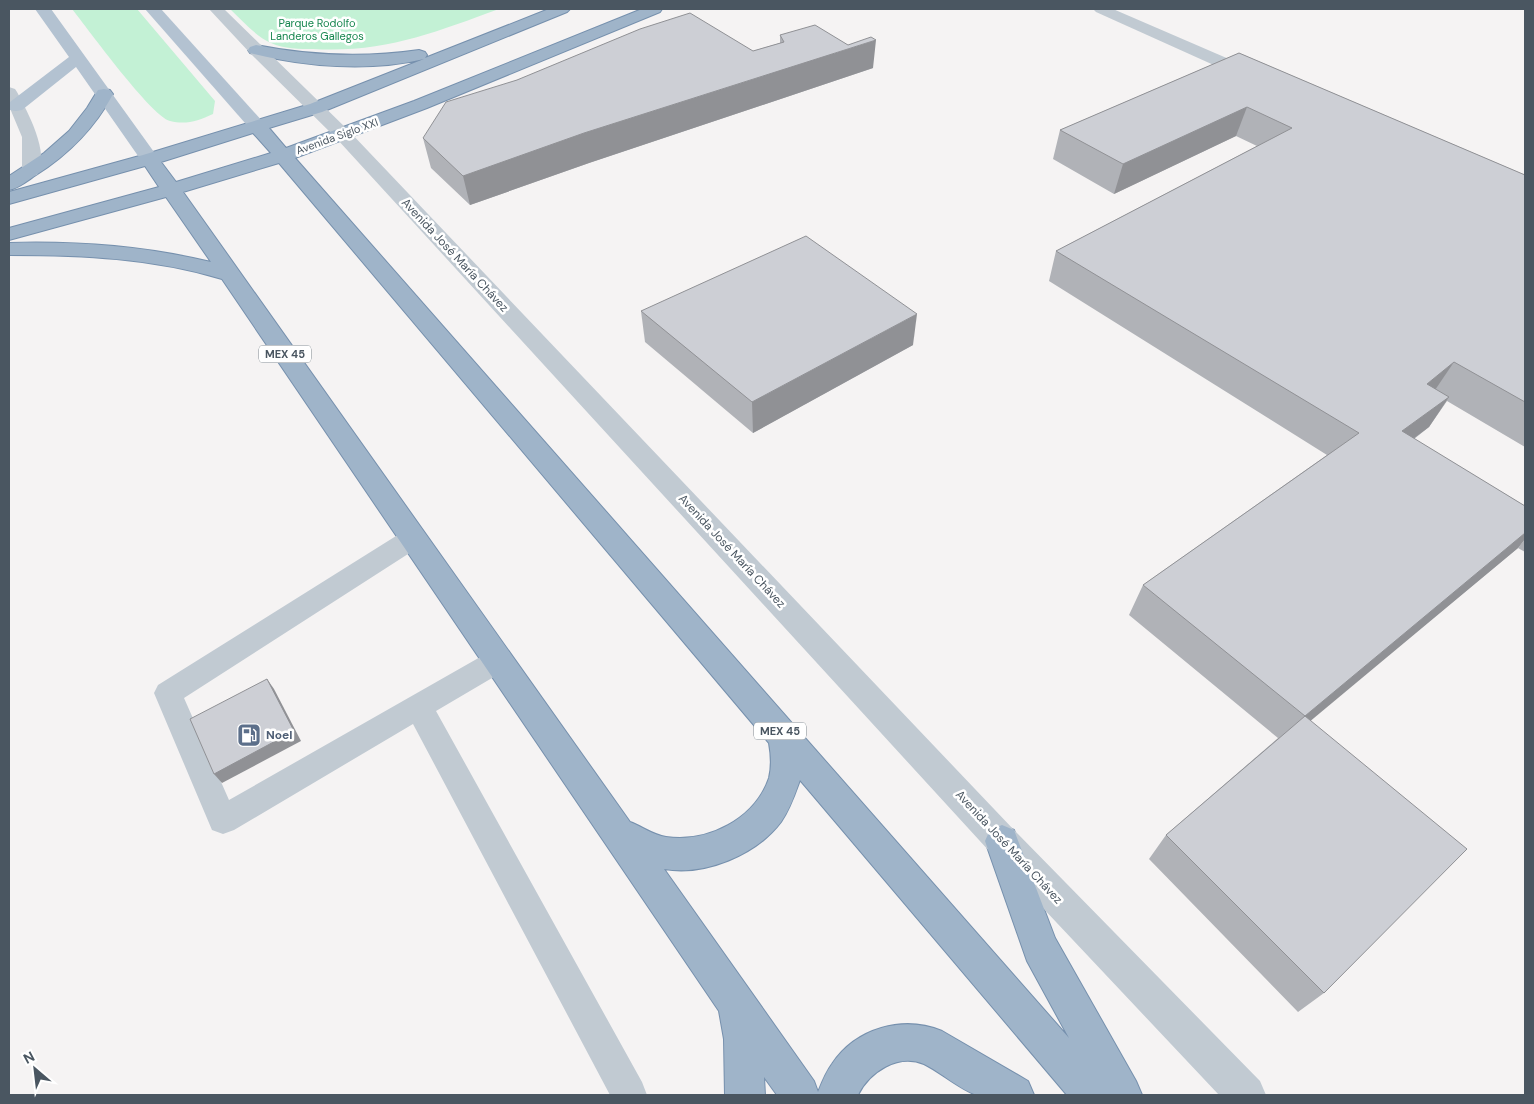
<svg xmlns="http://www.w3.org/2000/svg" width="1534" height="1104" viewBox="0 0 1534 1104" font-family="'DM Sans',sans-serif">
<rect width="100%" height="100%" fill="#f5f3f3"/>
<!-- green -->
<g fill="#c3f1d5">
<path d="M72,9h65l78,92 -2,13c-15,7 -27,11 -43,7 -19,-5 -82,-92 -98,-112z"/>
<path d="M230,9h269c-66,24 -114,44 -186,40 -13,0 -29,0 -42,-6 -16,-7 -28,-22 -41,-34z"/>
</g>
<g fill="none" stroke-linecap="round" stroke-linejoin="round">
<!-- trunk casing -->
<g stroke="#7690ad" stroke-width="2">
<g id="trunk">
<path d="M549,9h21l-3,3 -245,100 -53,16 17,20 128,-47 228,-92h20l-2,3 -233,96 -132,50 774,880 -42,-77 -42,-120 5,-11 12,-5 12,5 41,108 81,143 6,14h-75l-267,-315c-5,14 -10,29 -19,42 -25,33 -76,54 -117,47l150,212 4,11c4,-10 8,-20 14,-28 24,-36 71,-49 110,-33l86,50 6,14c-11,1 -48,3 -57,0 -15,-4 -38,-24 -53,-31 -26,-11 -55,8 -66,31h-81l-13,-18 1,18h-40l-1,-56 -5,-28 -497,-732c-70,-21 -140,-24 -213,-24v-12c69,-2 135,3 202,19l-45,-65 -157,43v-12l150,-41 -14,-21 -136,38v-12l134,-37 167,-51 114,-45c-55,13 -119,8 -174,-6l-2,-3 2,-3 6,-2c55,11 107,13 163,5l6,2 2,3 -2,3zM253,133l18,20 -95,29 -15,-20zM279,163l490,580c2,11 3,23 0,35 -14,41 -61,65 -103,59 -13,-2 -23,-10 -36,-15l-447,-630z"/>
<path d="M104,89l6,1 3,4c-19,35 -44,60 -77,81 -9,6 -17,13 -27,15v-14l35,-23 25,-22 18,-23 11,-18z"/>
</g>
</g>
<!-- service -->
<g fill="#c1cad2" fill-rule="evenodd">
<path d="M9,87l6,2 2,3c10,19 34,62 20,83l-6,1 -6,-1 -3,-4v-34l-13,-31z"/>
<path d="M413,529l9,2 3,7 -3,7 -238,153 45,102 260,-148 10,-3 10,3 4,8 -4,8 -73,43 206,371 5,13h-37l-197,-371 -179,106 -11,4 -11,-4 -58,-137 4,-8 246,-154z"/>
</g>
<!-- minor -->
<path fill="#c1cad2" fill-rule="evenodd" d="M1093,9h20l146,63 2,4 -2,4h-12l-151,-68z"/>
<!-- tertiary -->
<path fill="#c1cad2" fill-rule="evenodd" d="M209,9h15l125,122 665,699 246,251 6,14h-47l-229,-243 -653,-713 -87,-86z"/>
<!-- primary -->
<g fill="#b3c2d1" fill-rule="evenodd">
<path d="M35,9h16l108,150 -2,4 -7,2 -7,-2 -67,-96 -54,43 -6,1 -6,-1v-8l59,-45z"/>
<path d="M145,9h16l103,114 3,4 -3,4 -6,1 -6,-1z"/>
</g>
<!-- trunk -->
<use href="#trunk" fill="#9fb4c9" fill-rule="evenodd"/>
</g>
<!-- wall -->
<g fill="#b0b2b7">
<path d="M780,35l93,33 -284,95 -119,42 -39,-37 -8,-30 94,-58 236,-29 27,-8z"/>
<path d="M1239,53l286,122v272l-78,-46 -18,26 -15,12 111,67v33l-7,9 -208,172 14,273 -26,19 -149,-153 17,-24 112,-97 -149,-123 14,-30 184,-130 -278,-174 7,-30 201,-105 -21,-10 -122,58 -61,-35 7,-29z"/>
<path d="M641,311l272,34 -160,88 -108,-91z"/>
<path d="M1525,539v13l-7,-4z"/>
</g>
<!-- shaded-wall -->
<g fill="#909195">
<path d="M876,40l-3,28 -284,95 -119,42 -7,-29 121,-43z"/>
<path d="M1247,107l-11,29 -122,58 9,-30z"/>
<path d="M917,314l-4,31 -160,88 -1,-31z"/>
<path d="M1454,362l-21,31 -6,-9z"/>
<path d="M1449,397l-20,30 -47,35 20,-31z"/>
<path d="M1525,533v6l-7,9 -234,195 21,-27z"/>
<path d="M267,679l7,10 27,52 -79,42 -8,-9z"/>
</g>
<!-- building -->
<g fill="#cdcfd5" stroke="#909195">
<path d="M690,13l63,38 31,-9 -4,-7 35,-10 33,20 23,-8 5,3 -292,93 -121,43 -40,-38 23,-36 71,-22 123,-51z"/>
<path d="M1239,53l286,122v227l-71,-40 -27,22 22,13 -47,34 123,75v27l-220,183 -162,-131 216,-152 -303,-182 236,-123 -45,-21 -124,57 -63,-34z"/>
<path d="M806,236l111,78 -165,88 -111,-91z"/>
<path d="M267,679l27,52 -80,43 -24,-55z"/>
<path d="M1305,716l162,133 -143,144 -158,-158z"/>
</g>
<!-- icons -->
<defs>
<g id="fuel-square" transform="scale(1.25)"><rect x="-9" y="-9" width="18" height="18" rx="4" fill="#5c6f8a" stroke="#fff"/><path d="M-5.5-6h7V0h2V4h1.3V-2.5L3-4.5l.8-.8L6-3V5H2.5V1h-1V6h-7ZM-4.2-4.7v3.2H.2V-4.7Z" fill="#fff"/></g>
</defs>
<g fill-rule="evenodd">
<use href="#fuel-square" x="249" y="735"/>
</g>
<g text-anchor="middle" dominant-baseline="central" stroke-width="5" stroke-linejoin="round" paint-order="stroke">
<!-- far-park labels -->
<g font-size="11" fill="#17864f" stroke="#fff">
<text x="317" y="23">Parque Rodolfo<tspan x="317" dy="13">Landeros Gallegos</tspan></text>
</g>
<!-- far-street labels -->
<g font-size="11" fill="#4a5661" stroke="#fff">
<text transform="translate(337 136) rotate(-20)">Avenida Siglo XXI</text>
</g>
<!-- shield labels -->
<g fill="#fff" stroke="#808990" stroke-width="1">
<rect x="259" y="345.5" width="52" height="17" rx="4"/>
<rect x="754" y="722.5" width="52" height="17" rx="4"/>
</g>
<g font-size="11" font-weight="bold" fill="#4a5661">
<text x="285" y="354">MEX 45</text>
<text x="780" y="731">MEX 45</text>
</g>
<!-- street labels -->
<g font-size="12" fill="#4a5661" stroke="#fff">
<text transform="translate(455 255) rotate(47)">Avenida José María Chávez</text>
<text transform="translate(732 551) rotate(47)">Avenida José María Chávez</text>
<text transform="translate(1009 847) rotate(47)">Avenida José María Chávez</text>
</g>
<!-- service labels -->
<g font-size="12" font-weight="bold" fill="#4e5e75" stroke="#fff" text-anchor="start">
<text x="266" y="735">Noel</text>
</g>
</g>
<!-- border -->
<rect width="1534" height="1104" fill="none" stroke="#4a5661" stroke-width="20"/>
<!-- north arrow -->
<g transform="translate(35 1069) rotate(332)" stroke="#ffffff" stroke-width="4" paint-order="stroke">
<path d="M0-4L9 19L0 12L-9 19Z" fill="#4a5661"/>
<text y="-8" font-size="14" font-weight="bold" text-anchor="middle" fill="#4a5661">N</text>
</g>
</svg>
